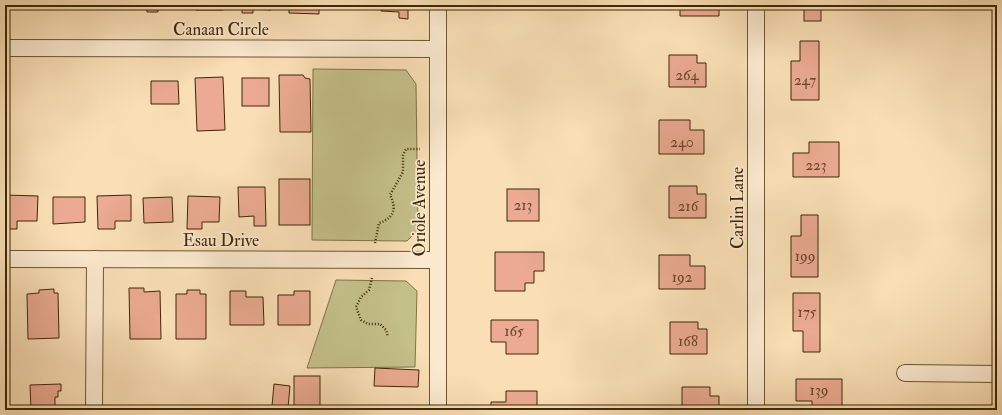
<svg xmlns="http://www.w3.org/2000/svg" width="1002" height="415" viewBox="0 0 1002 415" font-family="'IM FELL Double Pica',serif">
<rect width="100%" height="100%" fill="#fadfb6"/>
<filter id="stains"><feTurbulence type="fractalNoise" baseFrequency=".005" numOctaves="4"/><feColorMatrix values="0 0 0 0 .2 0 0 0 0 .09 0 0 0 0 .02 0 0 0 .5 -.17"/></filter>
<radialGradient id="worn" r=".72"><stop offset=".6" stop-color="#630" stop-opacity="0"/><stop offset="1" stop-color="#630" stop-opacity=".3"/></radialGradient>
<!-- green -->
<g fill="#c4c08a" stroke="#807448">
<path d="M313,69l93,1 10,14 2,146 -11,11 -95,-1z"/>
<path d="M336,280l70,1 11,10 -2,76 -108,1z"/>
</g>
<!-- building -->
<g fill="#ebaa91" stroke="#3d2806">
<path d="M146,5h30v1h-18v6h-11z"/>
<rect x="196" y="5" width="27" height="5"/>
<path d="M242,5h29v5l-18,-1v4h-11z"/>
<path d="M289,5h30v9l-30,-1z"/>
<path d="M332,5h31l-1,2 -30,-1z"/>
<path d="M382,5h26v14l-9,-1v-6l-18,-1z"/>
<path d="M660,5h59v11h-39v-9h-20z"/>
<rect x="804" y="5" width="17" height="16"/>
<path d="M800,41h19v59h-28v-39h9z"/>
<path d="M669,55h28v8h9v24h-37z"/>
<path d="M279,75h24l2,3 5,1 1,53h-31z"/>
<path d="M223,77l2,53 -28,1 -2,-53z"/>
<rect x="242" y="78" width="27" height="28"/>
<path d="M151,81h27l1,23h-28z"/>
<path d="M659,120h31v10h14v24h-45z"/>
<path d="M809,142h30v35h-46v-24h16z"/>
<rect x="279" y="179" width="31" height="46"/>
<path d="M669,186h28v8h9v24h-37z"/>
<path d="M238,187h27l1,39h-12v-10l-15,1z"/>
<rect x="507" y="189" width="32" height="32"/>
<path d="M5,195l33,1 -1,25h-20v8h-12z"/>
<path d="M131,195v26h-16v8h-17l-1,-33z"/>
<path d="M188,196l32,1 -1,25h-17v7h-15z"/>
<path d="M53,197h32v25l-32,2z"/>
<path d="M172,197l1,25 -29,1 -1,-25z"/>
<path d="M801,215h17v62h-27v-41h10z"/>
<path d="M495,252h49v19h-10v12h-9v8h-30z"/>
<path d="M659,255h31v11h15v23h-46z"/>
<path d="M129,288h15v4l16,-1 1,48h-31z"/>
<path d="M54,289v4h4l1,45 -31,1 -1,-45 12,-1v-3z"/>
<path d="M187,290h13v4h6v45h-30v-45h11z"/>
<path d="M230,291h16v6h17l1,28h-34z"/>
<path d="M294,291h16v34h-32v-30h16z"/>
<path d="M793,293h27v59h-17v-21h-10z"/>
<path d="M491,320h47v34h-32v-12h-15z"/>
<path d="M670,322h28v7h9v25h-37z"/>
<path d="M375,368l44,2 -1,17 -44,-1z"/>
<rect x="294" y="376" width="26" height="31"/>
<path d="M796,379h46v31h-30v-9h-16z"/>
<path d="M61,384v7h-3v6h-3v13h-24l-1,-25z"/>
<path d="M274,384l16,2 -2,22 -16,-2z"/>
<path d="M682,387h28v9h9v14h-37z"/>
<path d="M506,391h31v19h-46v-8h15z"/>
</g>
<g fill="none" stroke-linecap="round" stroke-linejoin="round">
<!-- street casing -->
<g stroke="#6c5632" stroke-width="18">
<g id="street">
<path d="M438,5v405"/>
<path d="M756,5v405"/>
<path d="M5,48l433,1"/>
<path d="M5,259l433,1"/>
<path d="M905,373l92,1"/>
<path d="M94,410l1,-151"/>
</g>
</g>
<!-- path -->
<g stroke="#3d2806" stroke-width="2.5" stroke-dasharray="1 2" stroke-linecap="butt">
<path d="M375,243l4,-20c15,-5 18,-14 11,-28l13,-23v-17l3,-6h14"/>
<path d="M372,278l-3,12 -8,7 -5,10 5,13 7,4h12l6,6 2,7"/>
</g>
<!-- street -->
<use href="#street" stroke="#fcead0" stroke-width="16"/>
</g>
<g text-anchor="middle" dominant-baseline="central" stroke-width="3.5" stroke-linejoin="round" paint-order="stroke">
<!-- number labels -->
<g font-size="15" fill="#684829">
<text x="687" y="75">264</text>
<text x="805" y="80">247</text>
<text x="682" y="142">240</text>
<text x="816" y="165">223</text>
<text x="523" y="205">213</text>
<text x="688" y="206">216</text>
<text x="805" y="256">199</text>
<text x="682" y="277">192</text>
<text x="807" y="312">175</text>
<text x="514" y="331">165</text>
<text x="688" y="341">168</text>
<text x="819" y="390">139</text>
</g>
<!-- street labels -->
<g font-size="17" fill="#3d2806" stroke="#fcead0">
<text x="221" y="29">Canaan Circle</text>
<text transform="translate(419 208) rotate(-90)">Oriole Avenue</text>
<text transform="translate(737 208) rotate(-90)">Carlin Lane</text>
<text x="221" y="240">Esau Drive</text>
</g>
</g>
<!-- margin -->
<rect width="1002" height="415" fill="none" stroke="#fadfb6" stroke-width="20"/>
<rect x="6" y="6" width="990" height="403" fill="none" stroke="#3d2806" stroke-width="2"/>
<rect x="10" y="10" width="982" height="395" fill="none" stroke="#3d2806"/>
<rect width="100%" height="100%" filter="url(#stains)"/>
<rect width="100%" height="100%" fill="url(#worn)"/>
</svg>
